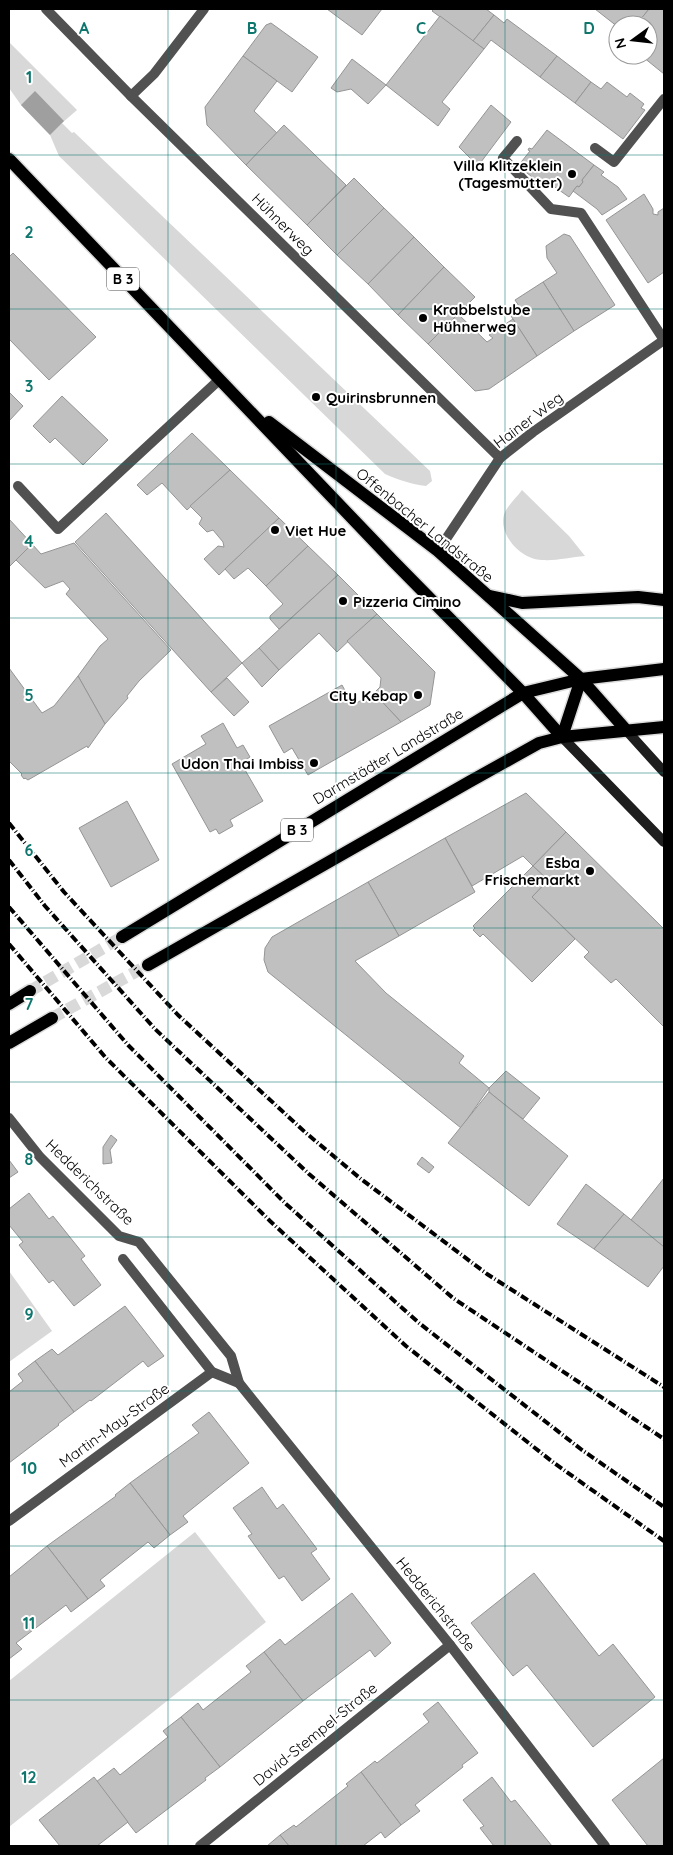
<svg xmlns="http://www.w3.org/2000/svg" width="673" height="1855" viewBox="0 0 673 1855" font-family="Quicksand,sans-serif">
<rect width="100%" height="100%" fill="#fff"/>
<!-- green -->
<g fill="#d8d8d8">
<path d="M9,42l68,68 -15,13 10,10 2,-1 356,339 2,10 -6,5c-15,-2 -27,-6 -41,-12l-326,-318 -9,-21 -29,-30 -12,-17z"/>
<path d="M522,490l47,46 16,20c-14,1 -29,5 -43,4 -21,0 -46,-27 -37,-48 4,-8 12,-15 17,-22z"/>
<path d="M9,1271l43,60 -43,31z"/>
<path d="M195,1532l71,90 -257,205v-146z"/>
</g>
<!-- water -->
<path fill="#9f9f9f" d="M35,91l29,30 -14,14 -29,-30z"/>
<!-- building -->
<g fill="#c0c0c0" stroke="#959595">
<path d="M327,9h55l-20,26z"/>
<path d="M434,9h52l8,6 -21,26 -41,-30z"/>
<path d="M595,9h54l-13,16h-18v2z"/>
<path d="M649,9h15v65l-21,-17 5,-2 1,-4 -1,-26h-12z"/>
<path d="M494,15l10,8 3,-4 50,37 -17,21 -49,-37 -7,9 -11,-8z"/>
<path d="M440,16l44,33 -42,53 8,7 -12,17 -52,-41z"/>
<path d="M271,23l47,34 -26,35 -49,-36 23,-31z"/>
<path d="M243,56l34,25 -23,30 23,22 -31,32 -39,-40 -2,-18z"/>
<path d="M557,56l34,26 -16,21 -35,-26z"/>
<path d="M352,59l34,26 -18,19 -17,-15 -14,3 -6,-4z"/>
<path d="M591,82l10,7 6,-7 20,15 3,-4 14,11 -3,4 4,2 -22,29 -48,-36z"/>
<path d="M491,105l20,17 -33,44 -19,-19z"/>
<path d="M284,125l62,60 -39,40 -61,-60z"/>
<path d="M547,130l47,35 -12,15 1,2 -4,5 -2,-1 -8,11 -17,-12 -7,2 -27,-21 12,-15 -2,-1 1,-2 3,1z"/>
<path d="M594,165l10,7 -3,3 17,12 9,12 -25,16 -5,-6 -24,-18 4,-5 2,1 4,-5 -1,-2z"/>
<path d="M354,178l30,30 -47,47 -30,-30z"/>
<path d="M644,194l9,15v5l5,1v-3l6,-4v64l-16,11 -42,-63z"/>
<path d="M384,208l30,29 -46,47 -31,-29z"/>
<path d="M564,234l6,2 45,69 -41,26 -31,-49 14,-9 -10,-15 -1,-12z"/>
<path d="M414,237l30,30 -46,48 -30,-31z"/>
<path d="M13,253l83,84 -47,43 -40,-41v-82z"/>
<path d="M444,267l31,30 -47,47 -30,-29z"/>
<path d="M543,282l31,49 -37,25 -28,-43 10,-7 -4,-6z"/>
<path d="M458,314l29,28 6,-4 -4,-3 24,-16 24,37 -48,33 -14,2 -47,-47z"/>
<path d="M9,392l14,14 -14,15z"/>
<path d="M62,396l46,44 -25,25 -28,-27 -5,5 -17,-17z"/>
<path d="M192,433l38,37 -43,40 -25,-27 -15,12 -10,-10z"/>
<path d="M230,470l49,48 -60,57 -15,-16 14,-13 6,1 -1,-5 -10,-12 -6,2 -8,-8 3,-6 -12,-12z"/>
<path d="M106,513l136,150 -31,29 -136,-150z"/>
<path d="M279,518l29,28 -42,40 -18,-18 -14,11 -9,-10z"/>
<path d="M9,519l23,25 -23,23z"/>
<path d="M74,543l97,107 -32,31 -12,15 1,2 -23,26 -27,-48 22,-30 8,-7 -42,-45 4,-5 -7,-8 -18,7 -29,-28 16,-16 9,10z"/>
<path d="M308,546l30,29 -59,54 -9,-10v-3l13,-12 -17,-18z"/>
<path d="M338,575l39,39 -40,38 -18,-19 -40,37 -20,-22z"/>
<path d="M377,614l58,58 -5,33 -29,17 -27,-29 6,-6 1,-9 -34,-37z"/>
<path d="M259,648l20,22 -17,17 -20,-24z"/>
<path d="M9,668l33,45 12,-7 24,-30 27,48 -17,24 -1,-2 -59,34 -3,-2 -1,1 -3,-4 1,-1 -13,-13z"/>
<path d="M227,678l22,24 -15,14 -23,-24z"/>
<path d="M342,685l11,20 21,-12 27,29 -93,53 -16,-27 -8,5 -15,-27z"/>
<path d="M223,723l14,25 6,-3 7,12 -9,6 22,38 -33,19 3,6 -14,8 -3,-5 -6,3 -38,-68 34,-20 -5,-8z"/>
<path d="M526,793l40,39 -33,34 -10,-10 -51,30 -27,-48z"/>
<path d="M127,801l32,59 -48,27 -32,-59z"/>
<path d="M566,832l98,97v98l-48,-48 -5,4 -27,-26 5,-5 -57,-55 16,-17 -15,-14z"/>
<path d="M445,838l30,54 -76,44 -31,-54z"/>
<path d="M533,866l15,14 -16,17 43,42 -43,43 -49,-48 -3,3 -7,-7 2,-2 -2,-2z"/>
<path d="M368,882l31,54 -44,25 31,32 78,63 -5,7 30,25 -28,40 -193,-156 -4,-12 1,-12 7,-11z"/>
<path d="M506,1071l34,27 -17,21 -34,-27v-4z"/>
<path d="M489,1092l79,64 -39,50 -81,-63z"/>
<path d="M111,1135l6,5 -7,10 2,13 -9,1v-17z"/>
<path d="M422,1157l12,10 -5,6 -12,-9z"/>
<path d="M9,1160l9,12 -9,6z"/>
<path d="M664,1178v69l-33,-27z"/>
<path d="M586,1184l38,30 -30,35 -37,-25z"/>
<path d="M29,1193l20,26 4,-3 32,40 -4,3 20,26 -27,21 -21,-26 -4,3 -30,-38 4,-3 -14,-17v-16z"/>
<path d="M624,1214l40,33v19l-16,21 -54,-38z"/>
<path d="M125,1306l39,50 -16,11 -5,-6 -52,40 -1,-1 -16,12 -39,-51 17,-12 6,6z"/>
<path d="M35,1361l39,51 -16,12 1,1 -50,38v-71l14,-11 -5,-7z"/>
<path d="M209,1412l40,51 -66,53 5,6 -18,13 -40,-52 69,-50 -7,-8z"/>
<path d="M130,1483l40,52 -16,13 -6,-6 -48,38 5,6 -17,13 -41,-53 69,-50 -1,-1z"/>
<path d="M262,1487l15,22 6,-5 34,45 -6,4 19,26 -28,22 -18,-25 -5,3 -31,-43 4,-2 -19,-26z"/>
<path d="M47,1546l41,53 -17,13 -5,-7 -50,38 6,6 -13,10v-82z"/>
<path d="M534,1573l65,83 14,-12 42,53 -62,50 -66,-82 -14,11 -42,-53z"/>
<path d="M352,1593l39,50 -16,14 -5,-7 -67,51 -39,-49 16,-13 5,6z"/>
<path d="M264,1652l39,49 -83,66 -39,-50 17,-14 5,7 48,-38 -5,-6z"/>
<path d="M438,1702l40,51 -16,12 1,2 -48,38 5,6 -19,14 -40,-53 14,-11 2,2 52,-41 -6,-8z"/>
<path d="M181,1717l39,50 -15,11 1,2 -70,53 -40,-51 18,-14 6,7 48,-38 -5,-6z"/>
<path d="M664,1758v86l-2,2h-14l-36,-46z"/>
<path d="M361,1772l40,53 -16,13 -4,-6 -18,14h-74l-9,-11 14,-10 2,2 52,-41 -2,-2z"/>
<path d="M94,1777l34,45 -31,24h-37l-21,-26z"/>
<path d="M492,1777l19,25 4,-2 37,46h-58l-14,-18 4,-2 -21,-26z"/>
<path d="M280,1835l9,11h-22z"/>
</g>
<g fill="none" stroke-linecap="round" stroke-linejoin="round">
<!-- primary-tunnel -->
<g stroke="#d9d9d9" stroke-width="12" stroke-dasharray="12 6" stroke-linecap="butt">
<path d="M30,991l92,-54"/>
<path d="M52,1018l96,-53"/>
</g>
<!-- primary casing -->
<g stroke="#dbdbdb" stroke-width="15">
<g id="primary">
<path d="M9,159l384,402 130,132 39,44"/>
<path d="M269,422l169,129 143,128 45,51"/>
<path d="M490,596l32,7 116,-6 26,3"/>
<path d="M562,737l19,-58"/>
<path d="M122,937l401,-244 58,-14 83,-10"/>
<path d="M148,965l321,-183 70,-39 23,-6 102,-10"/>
<path d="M9,1004l21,-13"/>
<path d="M9,1043l43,-25"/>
</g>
</g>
<!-- lane -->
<g stroke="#515151" stroke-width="10">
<path d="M517,141l-14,17 48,51 30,4 83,127"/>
<path d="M595,148l19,14 50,-63"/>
<path d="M18,486l40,43 161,-149"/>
</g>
<!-- street -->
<g stroke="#515151" stroke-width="10">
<path d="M46,9l85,87 369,362"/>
<path d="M131,96l23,-22 50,-65"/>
<path d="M438,551l62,-93 33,-26 131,-92"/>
<path d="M9,1118l31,39 79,79 20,6 92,114 8,27 211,262 155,201"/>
<path d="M123,1259l89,113 27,11"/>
<path d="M9,1521l203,-149"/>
<path d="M200,1846l250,-201"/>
</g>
<!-- secondary -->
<g stroke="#1e1e1e" stroke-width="10">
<path d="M626,730l38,42"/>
<path d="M562,737l102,105"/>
</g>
<!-- primary -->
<use href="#primary" stroke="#000" stroke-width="12"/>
<!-- rail -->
<g stroke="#000" stroke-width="4" stroke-dasharray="8 2.5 1 2.5" stroke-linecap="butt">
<path d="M9,823l55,69 114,123 128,118 55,46 126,95 177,113"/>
<path d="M9,860l36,46 110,123 154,145 144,124 211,141"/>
<path d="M9,907l119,138 158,159 133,119 163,127 82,57"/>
<path d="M9,944l97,114 164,163 136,125 148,117 110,78"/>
</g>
</g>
<!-- grid -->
<path fill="none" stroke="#0f766e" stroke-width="1" stroke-opacity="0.55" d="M168,9v1837M336,9v1837M505,9v1837M9,155h655M9,309h655M9,464h655M9,618h655M9,773h655M9,928h655M9,1082h655M9,1237h655M9,1391h655M9,1546h655M9,1700h655"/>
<!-- markers -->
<g fill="#000" stroke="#fff" stroke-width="2">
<circle cx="572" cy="174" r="5"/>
<circle cx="423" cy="318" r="5"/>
<circle cx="316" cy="397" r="5"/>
<circle cx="275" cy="530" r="5"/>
<circle cx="343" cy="601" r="5"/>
<circle cx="418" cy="695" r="5"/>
<circle cx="314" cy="763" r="5"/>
<circle cx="590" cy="871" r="5"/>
</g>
<g text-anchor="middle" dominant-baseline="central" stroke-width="4" stroke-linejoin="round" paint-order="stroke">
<!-- shield labels -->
<g fill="#fff" stroke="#4c4c4c" stroke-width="1">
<rect x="107" y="267.5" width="32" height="23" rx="4"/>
<rect x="281" y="818.5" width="32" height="23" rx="4"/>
</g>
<g font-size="14" font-weight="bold" fill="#000">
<text x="123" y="279">B 3</text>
<text x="297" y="830">B 3</text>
</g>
<!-- poi labels -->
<g font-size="15" font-weight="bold" fill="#000" stroke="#fff" text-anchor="end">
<text x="562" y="165">Villa Klitzeklein<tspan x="562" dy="17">(Tagesmutter)</tspan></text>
<text x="433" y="309" text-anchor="start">Krabbelstube<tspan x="433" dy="17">Hühnerweg</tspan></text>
<text x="326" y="397" text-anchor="start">Quirinsbrunnen</text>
<text x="285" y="530" text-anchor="start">Viet Hue</text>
<text x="353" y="601" text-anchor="start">Pizzeria Cimino</text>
<text x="408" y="695">City Kebap</text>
<text x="304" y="763">Udon Thai Imbiss</text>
<text x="580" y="862">Esba<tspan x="580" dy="17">Frischemarkt</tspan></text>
</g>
<!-- street labels -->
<g font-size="15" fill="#000" stroke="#fff">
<text transform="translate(283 224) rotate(45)">Hühnerweg</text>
<text transform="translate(528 420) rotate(-37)">Hainer Weg</text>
<text transform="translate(425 525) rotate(39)">Offenbacher Landstraße</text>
<text transform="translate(388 756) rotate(-31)">Darmstädter Landstraße</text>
<text transform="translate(90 1182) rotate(44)">Hedderichstraße</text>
<text transform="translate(114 1425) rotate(-36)">Martin-May-Straße</text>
<text transform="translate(436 1604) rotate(51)">Hedderichstraße</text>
<text transform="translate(315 1734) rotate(-39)">David-Stempel-Straße</text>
</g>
</g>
<g font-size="16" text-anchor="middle" font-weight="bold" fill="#0f766e" stroke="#fff" stroke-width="4" stroke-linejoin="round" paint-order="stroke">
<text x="84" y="34">A</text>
<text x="252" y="34">B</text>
<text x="421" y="34">C</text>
<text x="589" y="34">D</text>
<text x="29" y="83">1</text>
<text x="29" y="238">2</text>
<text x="29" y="392">3</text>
<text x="29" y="547">4</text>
<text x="29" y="701">5</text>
<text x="29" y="856">6</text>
<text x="29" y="1010">7</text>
<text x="29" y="1165">8</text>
<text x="29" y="1320">9</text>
<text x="29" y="1474">10</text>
<text x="29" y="1629">11</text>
<text x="29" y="1783">12</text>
</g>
<!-- border -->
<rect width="673" height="1855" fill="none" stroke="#000000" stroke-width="20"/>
<!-- north arrow -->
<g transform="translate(633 40) rotate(255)"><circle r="24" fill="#ffffff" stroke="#999999"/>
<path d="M0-4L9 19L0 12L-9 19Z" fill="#000000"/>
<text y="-8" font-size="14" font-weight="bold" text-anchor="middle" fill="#000000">N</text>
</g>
</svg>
